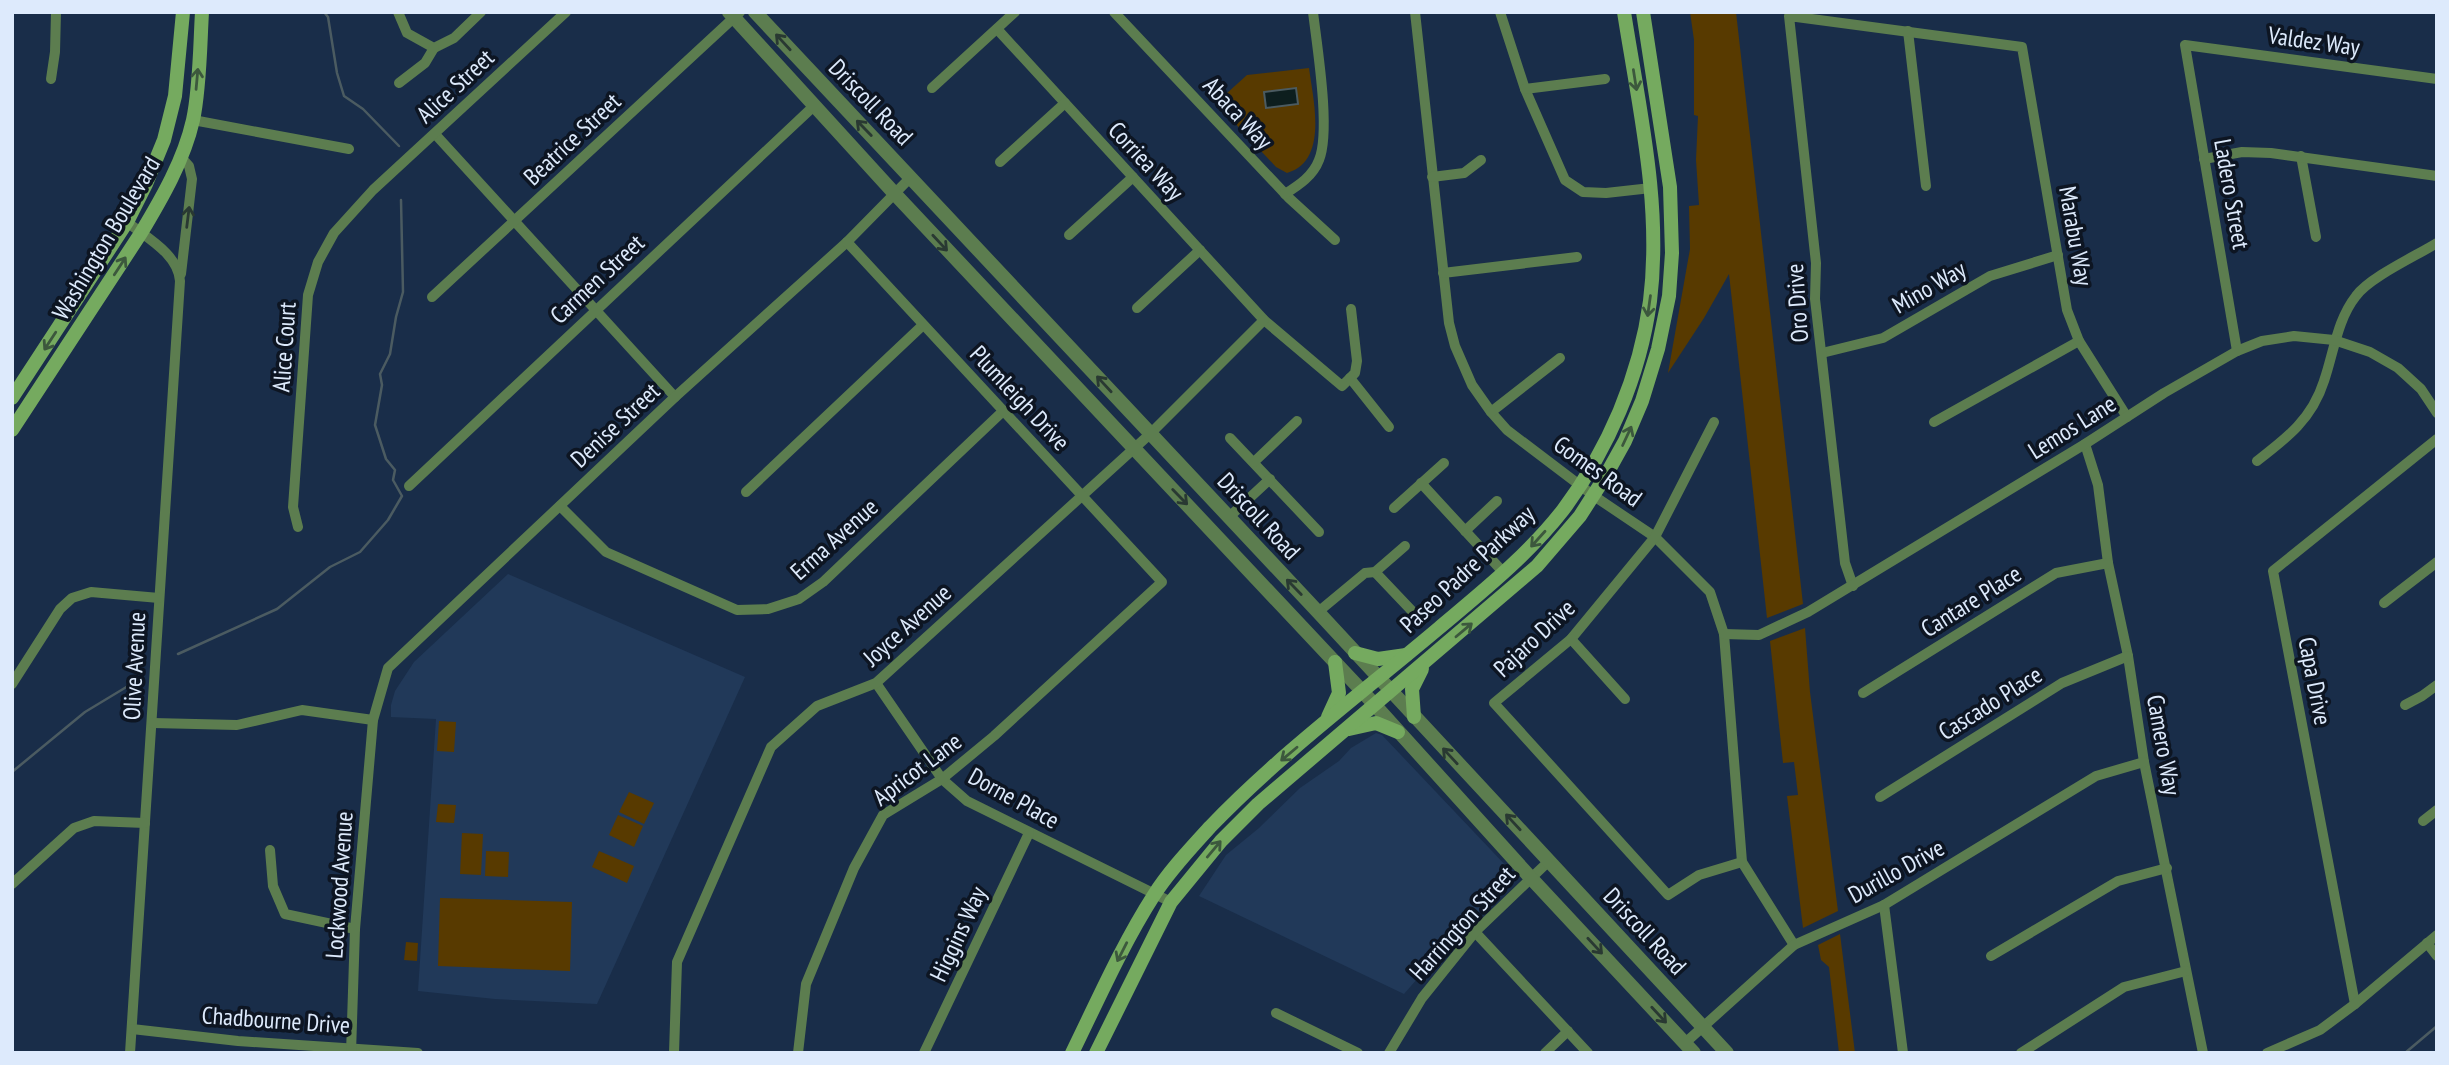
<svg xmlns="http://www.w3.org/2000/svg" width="2449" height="1065" viewBox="0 0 2449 1065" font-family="'PT Sans Narrow',sans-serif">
<rect width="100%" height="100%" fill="#192d49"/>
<!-- built -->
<g fill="#213959">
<path d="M508,574l237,103 -148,327 -102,-5 -77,-8 18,-272 -45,-2v-12l4,-14 19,-29z"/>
<path d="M1376,733l6,2 127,134 3,7 -3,6 -58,58 -47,54 -205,-98 27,-41 33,-27 41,-40 39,-27 12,-13z"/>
</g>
<!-- green -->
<g fill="#583a00">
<path d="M1690,12h46l67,592 -36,14 -38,-344 -25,44 -36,55 22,-124 -1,-43 10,-1 -3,-45 2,-44 -4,-1v-75z"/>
<path d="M1309,68c4,31 20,93 -22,105l-11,-6 -60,-64 31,-28z"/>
<path d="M1805,628l5,64 28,219 -35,17 -16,-132 11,-1 -4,-33 -11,1 -13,-122z"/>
<path d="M439,721l17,1 -2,30 -17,-1z"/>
<path d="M629,792l25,11 -10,21 -25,-12z"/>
<path d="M438,804l18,1 -2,18 -18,-1z"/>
<path d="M618,815l25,11 -9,21 -25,-12z"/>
<path d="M462,833l21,1 -2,41 -21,-1z"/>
<path d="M486,851l23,1 -1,25 -23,-1z"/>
<path d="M599,851l35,15 -7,17 -35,-16z"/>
<path d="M440,898l132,4 -2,69 -132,-5z"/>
<path d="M1840,934l15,119h-16l-10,-86 -8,-7 -3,-15z"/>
<path d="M406,942l12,1 -1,18 -13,-1z"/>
</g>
<!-- water -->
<path fill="#0d1e1e" stroke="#4b5b61" stroke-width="2" d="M1296,88l2,16 -32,4 -2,-16z"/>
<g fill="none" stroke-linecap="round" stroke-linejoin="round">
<!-- stream -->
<g stroke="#4b5b61" stroke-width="2.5">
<path d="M324,12l4,5 9,56 7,23 19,13 36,37"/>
<path d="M178,654l99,-45 53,-42 30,-15 28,-32 14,-24 -9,-16 2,-10 -9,-11 -11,-34 7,-40 -2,-11 10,-20 6,-37 7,-25 -2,-92"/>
<path d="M12,772l73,-60 53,-32"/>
<path d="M2405,1053l32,-27"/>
</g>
<!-- minor -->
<g stroke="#5c7d4f" stroke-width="10">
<path d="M398,12l9,21 27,15 20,-10 27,-26"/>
<path d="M1114,12l175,186 46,42"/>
<path d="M1415,12l34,311 6,23 17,39 19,27 16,18 87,66 61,41 55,55 14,42 18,228 52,83"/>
<path d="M1500,12l25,77 40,91 18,12 23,1 45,-5"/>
<path d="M997,29l267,291 78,66 13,-13 2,-12 -6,-52"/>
<path d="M1908,31l18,155"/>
<path d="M51,79l4,-27 1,-40"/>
<path d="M399,83l26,-20 9,-15"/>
<path d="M932,88l83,-76"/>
<path d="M1525,89l80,-10"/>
<path d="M193,120l156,29"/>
<path d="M435,134l240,263"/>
<path d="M2301,156l15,81"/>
<path d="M181,157l8,9 3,13 -11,95"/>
<path d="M2204,159l38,-7 29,1 166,23"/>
<path d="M1000,162l65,-59"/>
<path d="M1432,177l32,-4 17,-13"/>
<path d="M1285,194c14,-9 28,-18 34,-34 12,-29 -2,-114 -6,-148"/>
<path d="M127,222c20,16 51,32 53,59l-50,772"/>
<path d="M1069,235l64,-58"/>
<path d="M1443,273l134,-16"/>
<path d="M432,297l308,-285"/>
<path d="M1137,308l63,-58"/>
<path d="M2237,351l-52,-306 252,34"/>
<path d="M1822,353l61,-15 107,-62 68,-21"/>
<path d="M1350,378l39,49"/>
<path d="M1491,412l69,-54"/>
<path d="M1714,422l-59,115 -84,102 -77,64 174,192 31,-20 43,-13"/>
<path d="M1934,422l145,-81"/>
<path d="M1230,438l89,94"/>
<path d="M2085,444l13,41 10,78 20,93 16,106 59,291"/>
<path d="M2257,461c30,-23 55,-42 67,-80 10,-29 13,-61 32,-85 14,-19 60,-40 81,-53"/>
<path d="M1254,462l43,-41"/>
<path d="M1421,483l83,90"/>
<path d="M409,486l406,-381"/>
<path d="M746,492l177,-167"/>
<path d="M560,506l46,46 131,58 31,-1 31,-10 24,-17 180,-171"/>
<path d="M1394,508l50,-45"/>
<path d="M1228,518l42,-39"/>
<path d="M298,527l-5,-20 15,-212 10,-33 16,-29 39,-43 193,-178"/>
<path d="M1465,531l32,-30"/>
<path d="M1375,572l37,39"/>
<path d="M1853,586l-8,-23 -30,-264 1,-36 -27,-247 233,31 45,263 12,31 48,76"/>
<path d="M2384,603l53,-41"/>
<path d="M1318,612l47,-39 10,-1 30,-26"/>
<path d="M1724,634l35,1 49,-23 277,-168 79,-51 73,-42 25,-10 32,-5 40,4 36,12 28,16 23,21 16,24"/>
<path d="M1571,639l54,60"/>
<path d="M876,683l66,96 25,22 204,101"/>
<path d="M12,684l48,-75 12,-11 19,-6 68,6"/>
<path d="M1863,693l193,-120 52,-10"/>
<path d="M2405,705l17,-9 15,-11"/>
<path d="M153,723l84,2 65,-15 71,10"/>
<path d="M1880,797l182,-114 66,-27"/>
<path d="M2423,821l14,-11"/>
<path d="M270,850l3,36 12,28 70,15"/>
<path d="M12,884l62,-56 20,-7 51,2"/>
<path d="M1884,905l19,148"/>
<path d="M1475,932l113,121"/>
<path d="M2427,943l10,13"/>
<path d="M1991,956l127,-75 49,-13"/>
<path d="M2355,1004l-82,-433 164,-132"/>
<path d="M1276,1013l82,40"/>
<path d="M132,1029l106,12 180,12"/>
<path d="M1685,1043l109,-98 90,-40 212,-129 48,-14"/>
<path d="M351,1053l4,-124 18,-209 15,-52 287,-271 172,-155 64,-65"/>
<path d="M674,1053l3,-91 94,-215 46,-41 59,-23 274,-249 114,-114"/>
<path d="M798,1053l8,-69 48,-116 29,-53 59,-36 52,-43 168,-154 -315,-340"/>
<path d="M924,1053l105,-220"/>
<path d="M1389,1053l33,-55 53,-66 74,-71"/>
<path d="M1545,1053l23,-22"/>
<path d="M2021,1053l103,-66 62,-16"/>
<path d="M2267,1053l53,-23 35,-26 82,-69"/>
</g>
<!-- tertiary -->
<g stroke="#5c7d4f" stroke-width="14">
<path d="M729,12l165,181 469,499 167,185 164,176"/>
<path d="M755,12l563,600 409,441"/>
</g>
<!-- secondary -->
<g stroke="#75aa5f" stroke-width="14">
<path d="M12,398l115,-176 19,-38 18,-44 11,-44 8,-84"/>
<path d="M12,430l129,-197c21,-35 43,-73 52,-113 7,-32 7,-75 9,-108"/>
<path d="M1355,653l23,6 28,-4"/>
<path d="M1328,717l11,-24 -4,-31"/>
<path d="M1414,717l-2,-28 10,-20"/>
<path d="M1349,729l27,-6 22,9"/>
<path d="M1072,1053c26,-53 50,-108 82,-158 15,-24 37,-47 56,-68 70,-73 152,-134 229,-199 44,-37 89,-73 124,-118 45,-60 77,-134 87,-209 12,-96 -11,-193 -26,-289"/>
<path d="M1096,1053l75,-151 50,-61 37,-37 279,-238 43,-50 25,-39 20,-36 17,-40 16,-52 11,-53 3,-43 -2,-66 -27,-175"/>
</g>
</g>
<!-- one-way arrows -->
<defs><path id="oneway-shaft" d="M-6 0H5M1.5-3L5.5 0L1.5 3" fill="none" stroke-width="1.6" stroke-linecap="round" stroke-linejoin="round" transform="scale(1.75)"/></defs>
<g stroke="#293932">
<use href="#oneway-shaft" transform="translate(783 42) rotate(-133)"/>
<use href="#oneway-shaft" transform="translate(864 128) rotate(-134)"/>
<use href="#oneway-shaft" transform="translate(188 217) rotate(-83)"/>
<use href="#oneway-shaft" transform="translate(940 243) rotate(47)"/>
<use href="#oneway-shaft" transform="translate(1104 384) rotate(-133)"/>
<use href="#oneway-shaft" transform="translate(1180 497) rotate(46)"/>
<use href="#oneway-shaft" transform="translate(1294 587) rotate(-134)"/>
<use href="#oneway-shaft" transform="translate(1450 756) rotate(-133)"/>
<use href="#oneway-shaft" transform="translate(1513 822) rotate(-133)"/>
<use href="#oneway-shaft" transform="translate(1595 946) rotate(47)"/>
<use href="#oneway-shaft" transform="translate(1659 1015) rotate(47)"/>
</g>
<g stroke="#3c583d">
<use href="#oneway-shaft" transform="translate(197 79) rotate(-85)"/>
<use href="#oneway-shaft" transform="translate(1635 80) rotate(81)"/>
<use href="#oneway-shaft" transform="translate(120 266) rotate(-57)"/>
<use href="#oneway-shaft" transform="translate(1649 306) rotate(98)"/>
<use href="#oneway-shaft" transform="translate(50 341) rotate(123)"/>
<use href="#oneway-shaft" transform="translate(1627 436) rotate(-65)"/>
<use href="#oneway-shaft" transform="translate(1538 539) rotate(132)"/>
<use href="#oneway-shaft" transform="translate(1464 630) rotate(-40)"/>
<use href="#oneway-shaft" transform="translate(1289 754) rotate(140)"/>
<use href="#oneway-shaft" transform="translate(1214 849) rotate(-50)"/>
<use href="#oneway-shaft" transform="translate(1122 952) rotate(117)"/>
</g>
<g text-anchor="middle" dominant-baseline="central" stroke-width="7" stroke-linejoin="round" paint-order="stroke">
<!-- street labels -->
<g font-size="24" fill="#ddeafc" stroke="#0d1522">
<text transform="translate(2314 41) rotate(8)">Valdez Way</text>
<text transform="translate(455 86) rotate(-43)">Alice Street</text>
<text transform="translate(871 102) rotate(46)">Driscoll Road</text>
<text transform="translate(1238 113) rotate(47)">Abaca Way</text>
<text transform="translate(572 139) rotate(-43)">Beatrice Street</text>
<text transform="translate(1146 161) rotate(47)">Corriea Way</text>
<text transform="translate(2232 194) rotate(80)">Ladero Street</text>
<text transform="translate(2076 236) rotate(80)">Marabu Way</text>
<text transform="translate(106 238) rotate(-59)">Washington Boulevard</text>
<text transform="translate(597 279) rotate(-43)">Carmen Street</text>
<text transform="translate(1929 287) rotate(-30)">Mino Way</text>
<text transform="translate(1797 303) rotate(-94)">Oro Drive</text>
<text transform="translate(284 347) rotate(-86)">Alice Court</text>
<text transform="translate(1020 398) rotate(47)">Plumleigh Drive</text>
<text transform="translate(615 425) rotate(-43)">Denise Street</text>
<text transform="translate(2072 427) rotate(-32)">Lemos Lane</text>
<text transform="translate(1598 471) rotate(36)">Gomes Road</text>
<text transform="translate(1259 516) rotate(47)">Driscoll Road</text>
<text transform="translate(834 539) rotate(-42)">Erma Avenue</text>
<text transform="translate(1467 569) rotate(-43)">Paseo Padre Parkway</text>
<text transform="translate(1971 601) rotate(-32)">Cantare Place</text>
<text transform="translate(907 625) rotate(-42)">Joyce Avenue</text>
<text transform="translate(1534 638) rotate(-43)">Pajaro Drive</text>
<text transform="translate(134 666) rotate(-87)">Olive Avenue</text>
<text transform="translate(2315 681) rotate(79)">Capa Drive</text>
<text transform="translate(1990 703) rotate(-32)">Cascado Place</text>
<text transform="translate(2164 745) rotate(80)">Camero Way</text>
<text transform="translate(917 769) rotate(-37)">Apricot Lane</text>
<text transform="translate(1014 798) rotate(29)">Dorne Place</text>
<text transform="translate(1896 871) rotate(-29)">Durillo Drive</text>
<text transform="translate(339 885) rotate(-86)">Lockwood Avenue</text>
<text transform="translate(1462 923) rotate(-48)">Harrington Street</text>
<text transform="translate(1645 931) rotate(47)">Driscoll Road</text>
<text transform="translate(958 934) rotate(-65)">Higgins Way</text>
<text transform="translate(276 1020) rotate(4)">Chadbourne Drive</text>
</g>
</g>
<!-- border -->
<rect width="2449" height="1065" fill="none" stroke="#ddeafc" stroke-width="28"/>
</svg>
